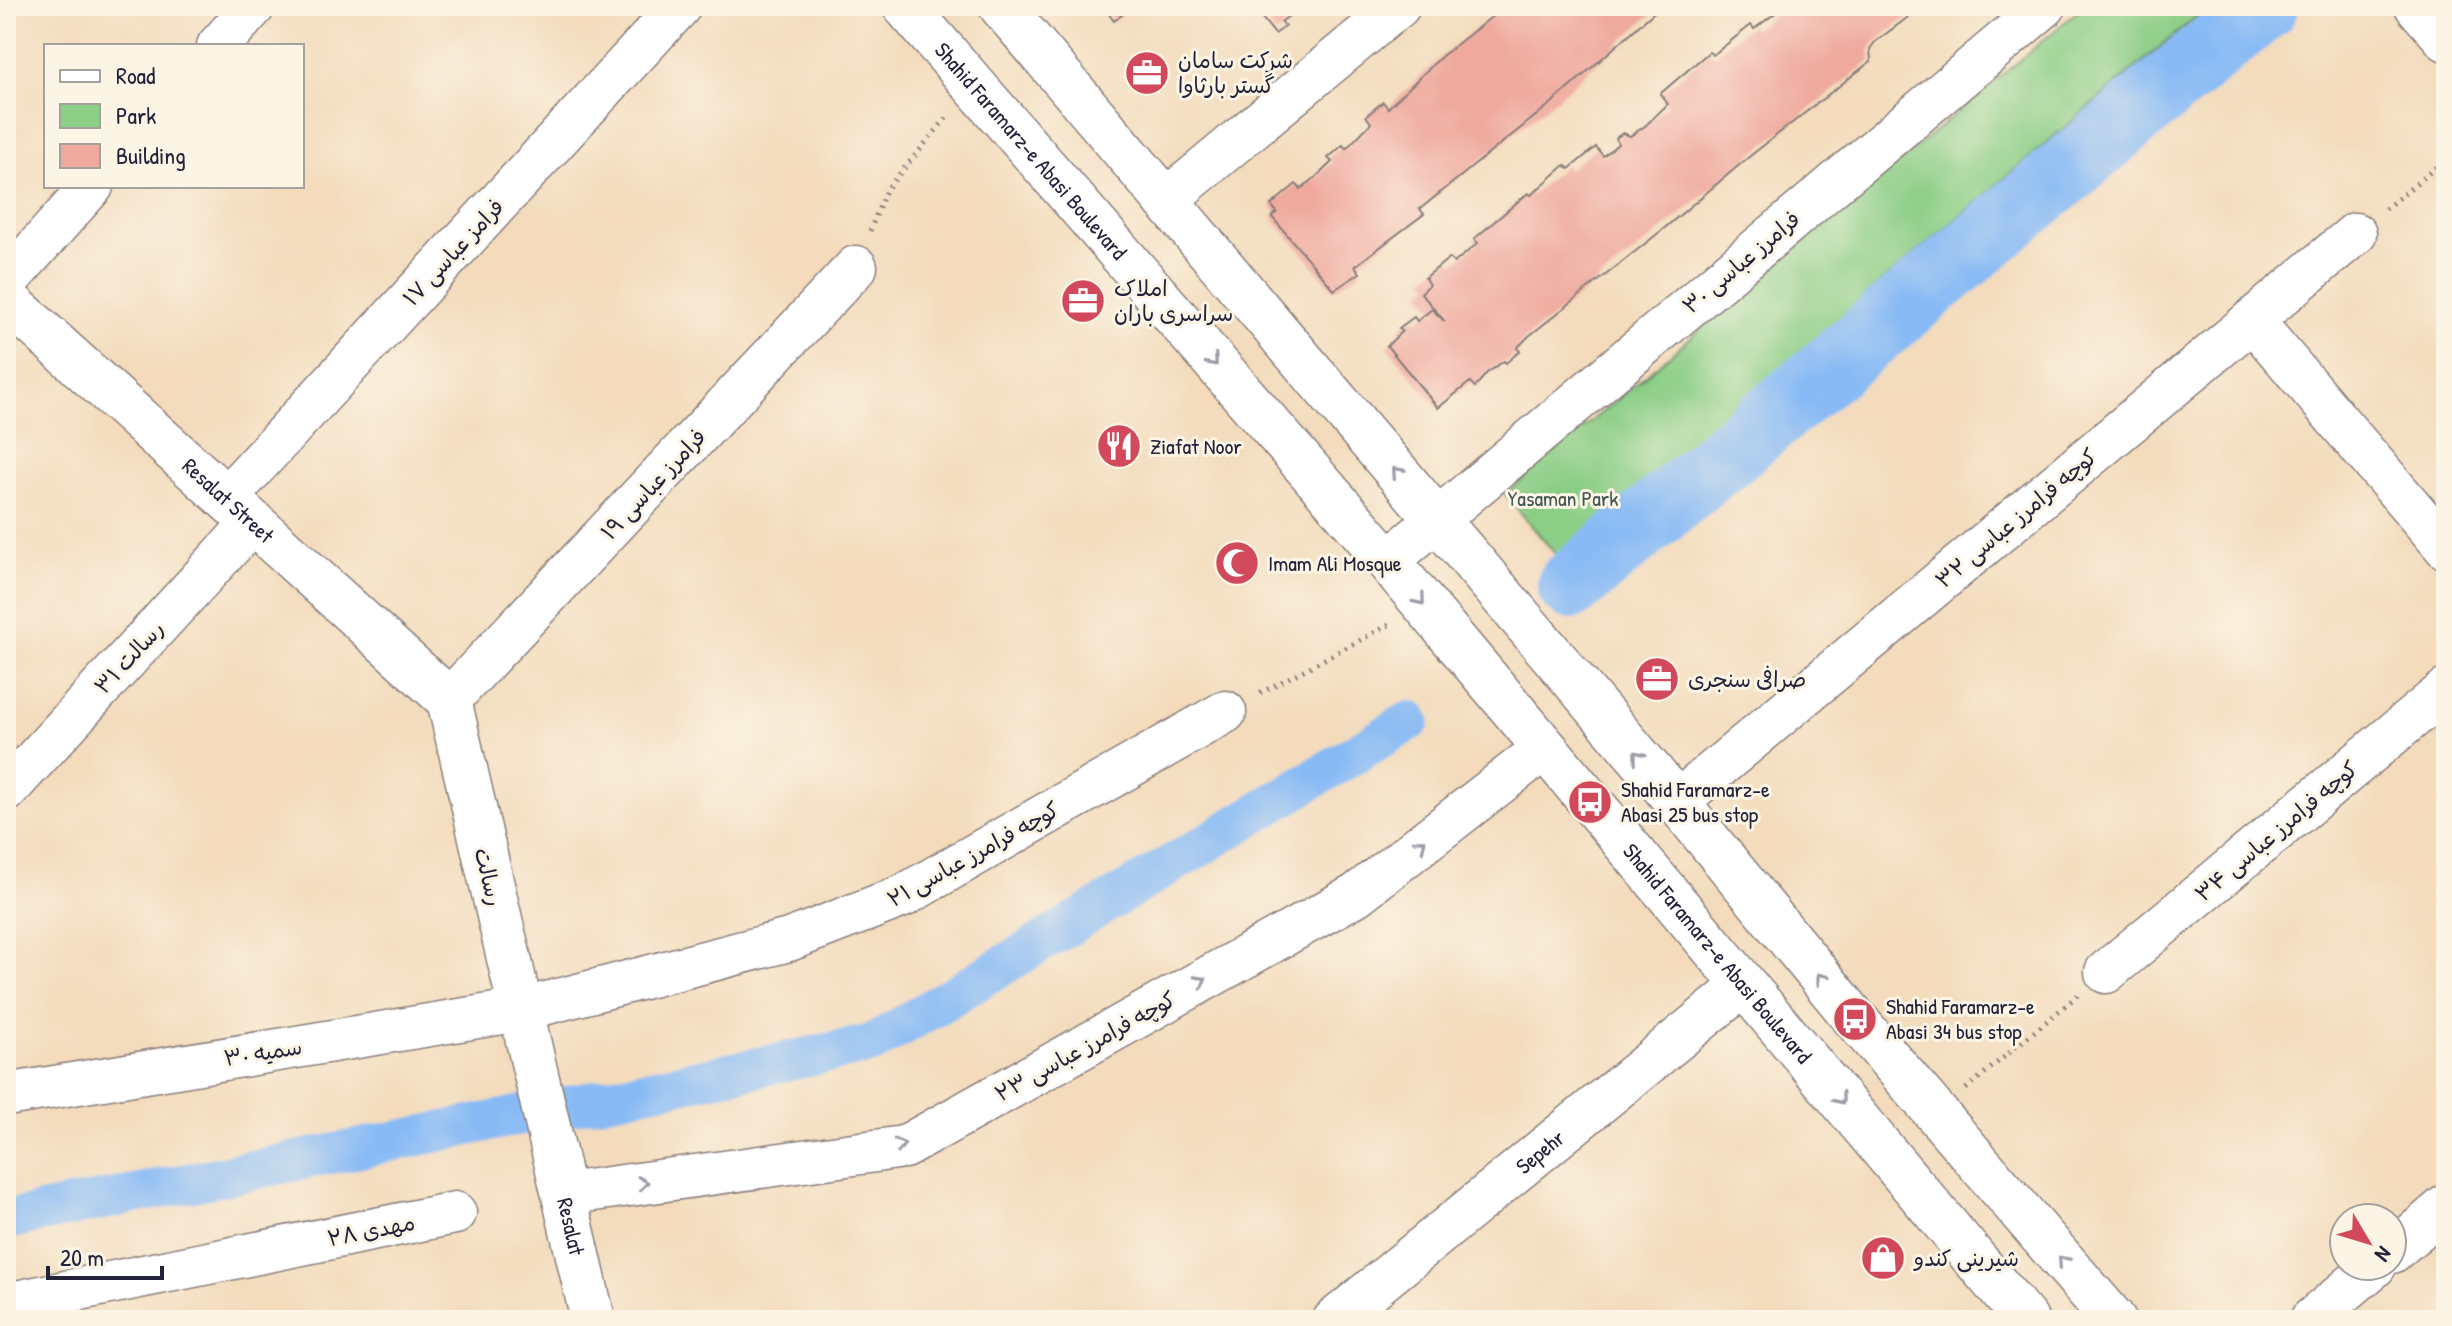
<svg xmlns="http://www.w3.org/2000/svg" width="2452" height="1326" viewBox="0 0 2452 1326" font-family="'Patrick Hand','Playpen Sans Arabic',sans-serif">
<rect width="100%" height="100%" fill="#fcf5e5"/>
<filter id="ink" filterUnits="userSpaceOnUse"><feTurbulence type="fractalNoise" baseFrequency=".0125" numOctaves="2"/><feDisplacementMap in="SourceGraphic" scale="16" xChannelSelector="R" yChannelSelector="G"/><feConvolveMatrix kernelMatrix="1 2 1 2 8 2 1 2 1" color-interpolation-filters="sRGB"/></filter>
<filter id="wash" filterUnits="userSpaceOnUse"><feTurbulence type="fractalNoise" baseFrequency=".006" numOctaves="4" result="noise"/><feDisplacementMap in="SourceGraphic" scale="32" xChannelSelector="R" yChannelSelector="G"/><feGaussianBlur stdDeviation="1.8" result="paint"/><feColorMatrix in="noise" values="0 0 0 0 0 0 0 0 0 0 0 0 0 0 0 0 0 1.4 0 .05"/><feComposite in="paint" operator="in"/></filter>
<g filter="url(#wash)">
<rect width="100%" height="100%" fill="#f3dbbc"/>
<!-- green -->
<path fill="#8bce86" stroke="#567860" stroke-width="2" d="M2084,6h125l-652,550 -52,-62z"/>
<g fill="none" stroke-linecap="round" stroke-linejoin="round">
<!-- canal -->
<path stroke="#87baf5" stroke-width="40" d="M6,1220l866,-176 538,-323"/>
<!-- river -->
<path stroke="#87baf5" stroke-width="68" d="M1571,585l693,-579"/>
</g>
<g id="blocks">
<!-- building -->
<g fill="#efa99d">
<path d="M1103,6h29l-18,15z"/>
<path d="M1252,6h50l-21,16 5,4 -11,8z"/>
<path d="M1501,6h160l-108,96 -133,107 4,5 -69,52 5,7 -26,17 -62,-73 5,-5 -6,-7 25,-21 5,5 16,-13 15,-14 -4,-4 15,-13 3,4 25,-26 -5,-7 17,-14 5,6 54,-52 61,-48z"/>
<path d="M1785,6h138l-48,36 -5,7 1,12 -121,95 -89,75 -132,105 -12,12 3,3 -14,12 -2,-2 -17,12 -12,14 -5,-5 -32,26 -51,-62 15,-15 -3,-3 15,-11 3,4 15,-12 13,13 -24,-29 8,-8 -4,-7 24,-20 5,5 24,-20 -4,-4 54,-46 3,2 34,-30 4,4 27,-22 7,9 15,-12 -2,-6 7,-5 7,3 15,-10 23,-22 -8,-10 49,-42 4,3 38,-30 3,4z"/>
</g>
</g>
</g>
<g filter="url(#ink)">
<use href="#blocks" fill-opacity="0" stroke="#8a7e7c" stroke-width="2"/>
<g fill="none" stroke-linecap="round" stroke-linejoin="round">
<!-- minor casing -->
<g stroke="#8a7e7c" stroke-width="45">
<g id="minor">
<path d="M2416,6l30,34"/>
<path d="M218,46l36,-40"/>
<path d="M1165,201l234,-195"/>
<path d="M6,282l86,-96"/>
<path d="M2252,320l194,228"/>
<path d="M226,498l454,-492"/>
<path d="M1388,561l657,-555"/>
<path d="M449,700l407,-433"/>
<path d="M6,791l246,-268"/>
<path d="M1677,802l678,-568"/>
<path d="M2106,972l340,-282"/>
<path d="M6,1095l514,-85 269,-70 114,-44 322,-184"/>
<path d="M565,1194l339,-47 452,-252 189,-147"/>
<path d="M2392,1252l54,-46"/>
<path d="M6,1304l449,-91"/>
<path id="s1" d="M1334,1320l410,-335"/>
<path d="M2311,1320l64,-54"/>
</g>
</g>
<!-- tertiary casing -->
<g stroke="#8a7e7c" stroke-width="47">
<g id="tertiary">
<path id="s2" d="M6,299l443,401 144,620"/>
</g>
</g>
<!-- secondary casing -->
<g stroke="#8a7e7c" stroke-width="47">
<g id="secondary">
<path id="s3" d="M905,6l483,555 638,759"/>
<path d="M1001,6l676,796 178,217 259,301"/>
</g>
</g>
<!-- path -->
<g stroke="#8a7e7c" stroke-width="5" stroke-dasharray="2 6" stroke-linecap="butt">
<path d="M2385,209l61,-50"/>
<path d="M870,231l16,-41 63,-75"/>
<path d="M1260,693l129,-68"/>
<path d="M1966,1089l112,-94"/>
</g>
<!-- minor -->
<use href="#minor" stroke="#fff" stroke-width="42"/>
<!-- tertiary -->
<use href="#tertiary" stroke="#fff" stroke-width="44"/>
<!-- secondary -->
<use href="#secondary" stroke="#fff" stroke-width="44"/>
</g>
<!-- one-way arrows -->
<defs><path id="oneway-chevron" d="M-2-3.5L2.5 0L-2 3.5" fill="none" stroke-width="1.6" stroke-linecap="round" stroke-linejoin="round" transform="scale(2)"/></defs>
<g stroke="#9c9ca7">
<use href="#oneway-chevron" transform="translate(1213 361) rotate(49)"/>
<use href="#oneway-chevron" transform="translate(1397 472) rotate(-131)"/>
<use href="#oneway-chevron" transform="translate(1420 600) rotate(50)"/>
<use href="#oneway-chevron" transform="translate(1638 756) rotate(-130)"/>
<use href="#oneway-chevron" transform="translate(1421 844) rotate(-38)"/>
<use href="#oneway-chevron" transform="translate(1821 978) rotate(-129)"/>
<use href="#oneway-chevron" transform="translate(1201 981) rotate(-29)"/>
<use href="#oneway-chevron" transform="translate(1840 1099) rotate(50)"/>
<use href="#oneway-chevron" transform="translate(900 1145) rotate(-15)"/>
<use href="#oneway-chevron" transform="translate(643 1183) rotate(-8)"/>
<use href="#oneway-chevron" transform="translate(2063 1261) rotate(-131)"/>
</g>
</g>
<!-- icons -->
<defs>
<g id="office-disc" transform="scale(2.3)"><circle r="9.5" fill="#d1495b" stroke="#fcf5e5"/><path d="M-6-3h4V-5.5h4V-3h4V5H-6ZM-1-4.5V-3h2v-1.5ZM-6 0V1H6V0Z" fill="#fff"/></g>
<g id="restaurant-disc" transform="scale(2.3)"><circle r="9.5" fill="#d1495b" stroke="#fcf5e5"/><path d="M-5-6h1v4h1v-4h1v4h1v-4h1v5L-1.5 .5V6h-2V.5L-5-1ZM5-6V6H3V1.5H1.5Q1.5-4 5-6Z" fill="#fff"/></g>
<g id="mosque-disc" transform="scale(2.3)"><circle r="9.5" fill="#d1495b" stroke="#fcf5e5"/><path d="M3.5-4.9A6 6 0 1 0 3.5 4.9A5 5 0 1 1 3.5-4.9Z" fill="#fff"/></g>
<g id="bus-disc" transform="scale(2.3)"><circle r="9.5" fill="#d1495b" stroke="#fcf5e5"/><path d="M-5-6H5V4H4V6H2V4H-2V6H-4V4H-5ZM-3.5-4V0h7V-4ZM-3.5 1.2v1.5H-2V1.2ZM2 1.2v1.5H3.5V1.2Z" fill="#fff"/></g>
<g id="shop-disc" transform="scale(2.3)"><circle r="9.5" fill="#d1495b" stroke="#fcf5e5"/><path d="M-5-2.5h2.3a2.7 3.5 0 0 1 5.4 0H5L5.5 6h-11ZM-1.5-2.5h3a1.5 2.3 0 0 0-3 0Z" fill="#fff"/></g>
</defs>
<g fill-rule="evenodd">
<use href="#office-disc" x="1147" y="73"/>
<use href="#office-disc" x="1083" y="301"/>
<use href="#restaurant-disc" x="1119" y="446"/>
<use href="#mosque-disc" x="1237" y="563"/>
<use href="#office-disc" x="1657" y="679"/>
<use href="#bus-disc" x="1590" y="802"/>
<use href="#bus-disc" x="1855" y="1019"/>
<use href="#shop-disc" x="1883" y="1258"/>
</g>
<g text-anchor="middle" dominant-baseline="central" stroke-width="6" stroke-linejoin="round" paint-order="stroke">
<!-- poi labels -->
<g font-size="22" fill="#22223b" stroke="#fcf5e5" text-anchor="start">
<text x="1178" y="60">شرکت سامان<tspan x="1178" dy="25">گستر بارثاوا</tspan></text>
<text x="1114" y="288">املاک<tspan x="1114" dy="25">سراسری باران</tspan></text>
<text x="1150" y="446">Ziafat Noor</text>
<text x="1268" y="563">Imam Ali Mosque</text>
<text x="1688" y="679">صرافی سنجری</text>
<text x="1621" y="789">Shahid Faramarz-e<tspan x="1621" dy="25">Abasi 25 bus stop</tspan></text>
<text x="1886" y="1006">Shahid Faramarz-e<tspan x="1886" dy="25">Abasi 34 bus stop</tspan></text>
<text x="1914" y="1258">شیرینی کندو</text>
</g>
<!-- street labels -->
<g font-size="22" fill="#22223b" stroke="#fcf5e5">
<text stroke="none"><textPath href="#s3" startOffset="192">Shahid Faramarz-e Abasi Boulevard</textPath></text>
<text transform="translate(453 252) rotate(-47)">فرامز عباسی ۱۷</text>
<text transform="translate(1741 262) rotate(-40)">فرامرز عباسی ۳۰</text>
<text transform="translate(653 484) rotate(-47)">فرامرز عباسی ۱۹</text>
<text stroke="none"><textPath href="#s2" startOffset="300">Resalat Street</textPath></text>
<text transform="translate(2016 518) rotate(-40)">کوچه فرامرز عباسی ۳۲</text>
<text transform="translate(129 657) rotate(-47)">رسالت ۳۱</text>
<text transform="translate(2276 831) rotate(-40)">کوچه فرامرز عباسی ۳۴</text>
<text transform="translate(973 854) rotate(-29)">کوچه فرامرز عباسی ۲۱</text>
<text transform="translate(489 877) rotate(77)">رسالت</text>
<text stroke="none"><textPath href="#s3" startOffset="1248">Shahid Faramarz-e Abasi Boulevard</textPath></text>
<text transform="translate(1085 1046) rotate(-29)">کوچه فرامرز عباسی ۲۳</text>
<text transform="translate(263 1052) rotate(-9)">سمیه ۳۰</text>
<text stroke="none"><textPath href="#s1" startOffset="266">Sepehr</textPath></text>
<text stroke="none"><textPath href="#s2" startOffset="1138">Resalat</textPath></text>
<text transform="translate(371 1230) rotate(-11)">مهدی ۲۸</text>
</g>
<!-- park labels -->
<g font-size="22" fill="#425652" stroke="#fcf5e5">
<text x="1563" y="498">Yasaman Park</text>
</g>
</g>
<!-- margin -->
<rect width="2452" height="1326" fill="none" stroke="#fcf5e5" stroke-width="32"/>
<!-- legend -->
<rect x="44" y="44" width="260" height="144" fill="#fcf5e5" stroke="#a5a1a1" stroke-width="2"/>
<rect x="60" y="70" width="40" height="12" fill="#ffffff" stroke="#a5a1a1" stroke-width="2"/>
<text x="116" y="84" font-size="24" fill="#22223b">Road</text>
<rect x="60" y="104" width="40" height="24" fill="#8bce86" stroke="#a5a1a1" stroke-width="2"/>
<text x="116" y="124" font-size="24" fill="#22223b">Park</text>
<rect x="60" y="144" width="40" height="24" fill="#efa99d" stroke="#a5a1a1" stroke-width="2"/>
<text x="116" y="164" font-size="24" fill="#22223b">Building</text>
<!-- north arrow -->
<g transform="translate(2368 1242) rotate(128)"><circle r="38" fill="#fcf5e5" stroke="#a5a1a1" stroke-width="2"/>
<path d="M0-6L14 30L0 20L-14 30Z" fill="#d1495b"/>
<text y="-12" font-size="22" font-weight="bold" text-anchor="middle" fill="#22223b">N</text>
</g>
<!-- scale -->
<path d="M48 1266v12h114v-12" fill="none" stroke="#22223b" stroke-width="4"/>
<text x="60" y="1266" font-size="24" fill="#22223b" stroke="#fcf5e5" stroke-width="6" paint-order="stroke">20 m</text>
</svg>
